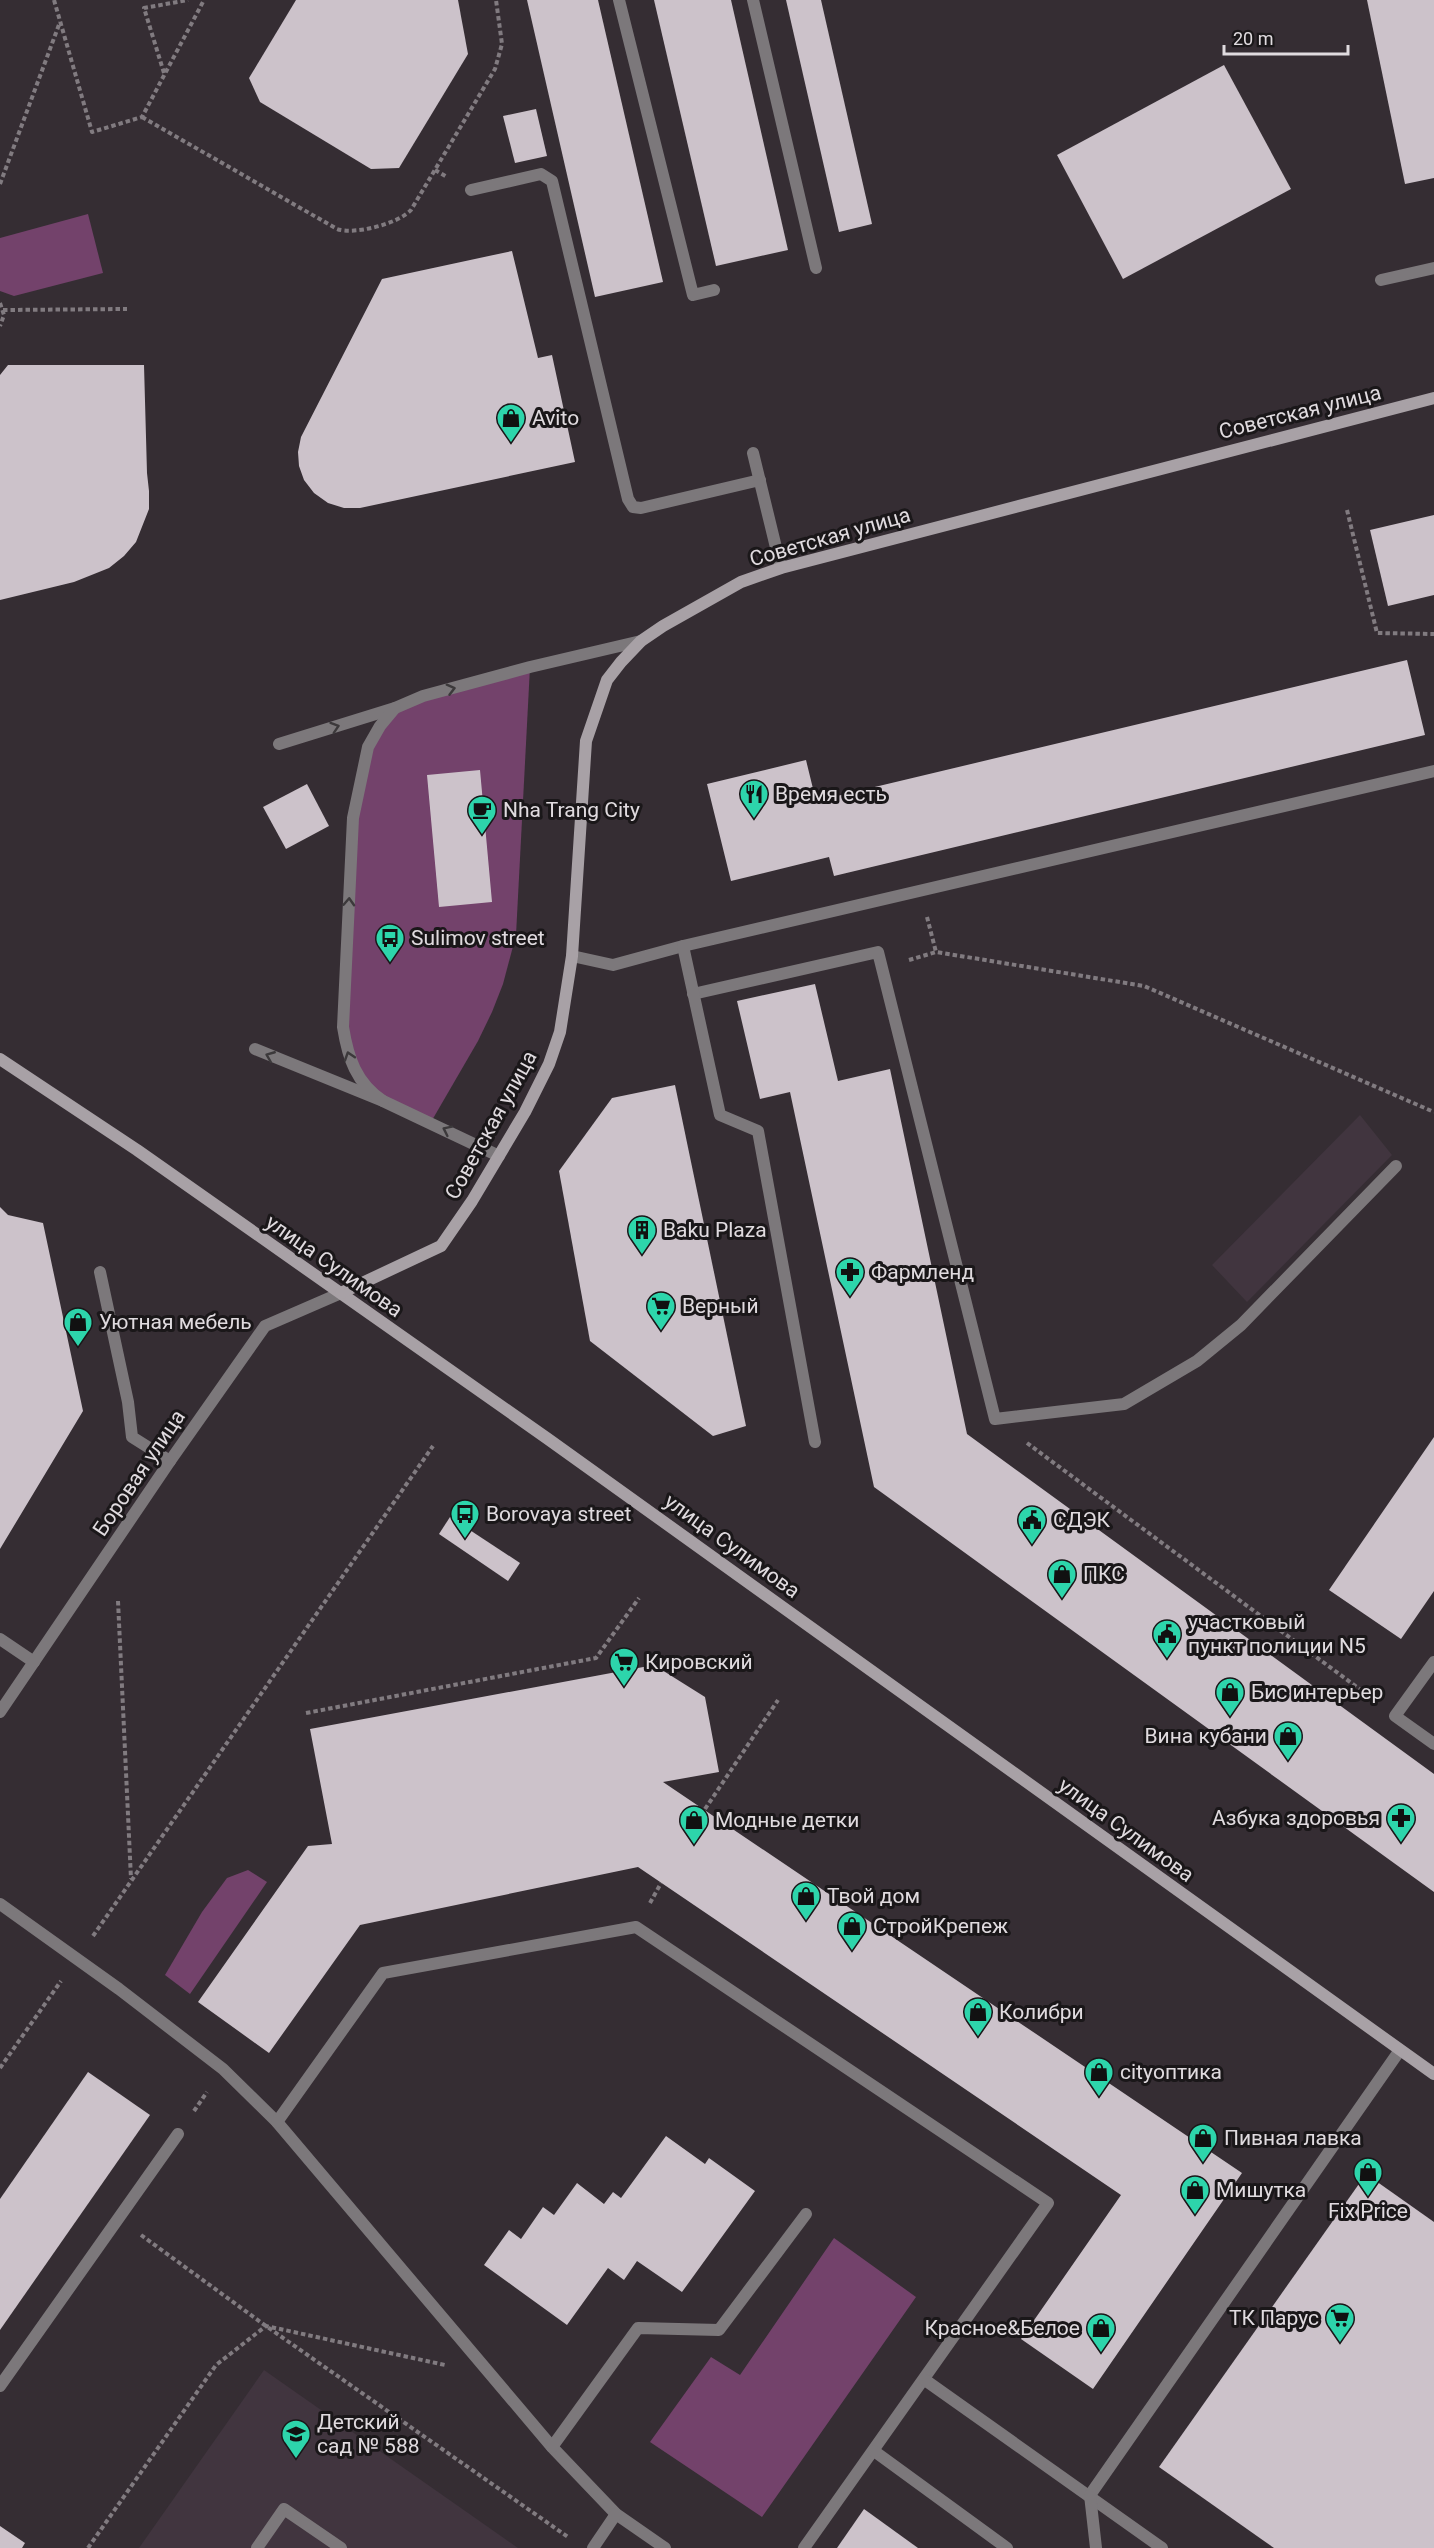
<svg xmlns="http://www.w3.org/2000/svg" width="1434" height="2548" viewBox="0 0 1434 2548" font-family="Roboto,sans-serif">
<rect width="100%" height="100%" fill="#352d33"/>
<!-- built -->
<g fill="#41353f">
<path d="M1360,1115l32,40 -145,147 -35,-37z"/>
<path d="M264,2370l254,178h-379z"/>
</g>
<!-- green -->
<g fill="#73426b">
<path d="M88,214l15,59 -89,23 -14,-5v-53z"/>
<path d="M530,667l-14,268 -13,49 -11,28 -14,29 -47,81 -48,-21 -36,-46 12,-275 9,-33 27,-39z"/>
<path d="M248,1870l19,12 -77,112 -25,-19 37,-63 25,-34z"/>
<path d="M834,2238l82,59 -154,220 -112,-75 61,-85 29,18z"/>
</g>
<!-- building -->
<g fill="#ccc2ca">
<path d="M296,0h162l10,54 -69,114 -28,1 -111,-67 -11,-24z"/>
<path d="M527,0h71l65,282 -68,15z"/>
<path d="M654,0h77l57,250 -72,16z"/>
<path d="M786,0h35l51,224 -33,8z"/>
<path d="M1367,0h67v178l-29,6z"/>
<path d="M1224,65l67,124 -168,90 -66,-124z"/>
<path d="M536,109l11,47 -32,7 -12,-47z"/>
<path d="M512,251l26,107 14,-3 23,107 -215,46h-16l-16,-5 -14,-10 -10,-13 -5,-14 -1,-14 3,-15 81,-158z"/>
<path d="M8,365h136l3,108 2,18v18l-13,33 -12,14 -15,12 -35,14 -74,18v-225z"/>
<path d="M1434,515v80l-46,11 -18,-76z"/>
<path d="M1407,660l18,75 -591,141 -5,-19 -98,24 -24,-97 99,-24 10,41z"/>
<path d="M480,770l12,132 -53,5 -12,-132z"/>
<path d="M307,784l22,42 -43,23 -23,-42z"/>
<path d="M815,984l23,97 52,-12 77,365 467,340v118l-560,-405 -84,-395 -30,7 -23,-98z"/>
<path d="M675,1085l71,341 -33,10 -123,-95 -31,-170 53,-73z"/>
<path d="M0,1207l8,8 35,8 40,188 -83,138z"/>
<path d="M1434,1437v154l-33,48 -72,-49z"/>
<path d="M450,1517l70,46 -12,18 -69,-47z"/>
<path d="M654,1665l51,32 14,75 -56,10 579,391 -149,216 -72,-50 100,-144 -483,-328 -278,58 -91,128 -71,-51 110,-156 24,-2 -22,-115z"/>
<path d="M88,2072l62,43 -150,215v-131z"/>
<path d="M666,2136l39,28 4,-6 46,33 -73,101 -45,-31 -13,19 -16,-12 -41,57 -83,-60 25,-35 12,9 22,-32 11,8 23,-32 27,21 9,-12 8,6z"/>
<path d="M1366,2174l68,48v326h-160l-115,-81z"/>
<path d="M864,2509l54,39h-81z"/>
<path d="M0,2526l25,17 -3,5h-22z"/>
</g>
<g fill="none" stroke-linecap="round" stroke-linejoin="round">
<!-- path -->
<g stroke="#817b80" stroke-width="4" stroke-dasharray="4.5 3" stroke-linecap="butt">
<path d="M54,0l38,132 50,-15 62,-117"/>
<path d="M164,73l-20,-65 44,-8"/>
<path d="M142,117l195,112c17,6 61,-5 74,-19l84,-141 7,-25 -6,-44"/>
<path d="M435,170l12,7"/>
<path d="M0,184l60,-162"/>
<path d="M0,303l4,12 -4,11"/>
<path d="M3,310l124,-1"/>
<path d="M1347,510l30,123 57,1"/>
<path d="M927,917l9,35"/>
<path d="M909,960l27,-8 208,34 290,126"/>
<path d="M1027,1443l346,256"/>
<path d="M118,1601l13,278"/>
<path d="M306,1713l290,-55 43,-60"/>
<path d="M705,1809l73,-109"/>
<path d="M650,1903l11,-20"/>
<path d="M93,1936l340,-490"/>
<path d="M0,2068l61,-87"/>
<path d="M194,2111l13,-19"/>
<path d="M141,2235l125,91 302,211"/>
<path d="M88,2548l128,-183 50,-39 179,39"/>
</g>
<!-- lane -->
<g stroke="#7c787b" stroke-width="12">
<path d="M619,0l74,295 21,-5"/>
<path d="M753,0l63,268"/>
<path d="M471,190l70,-16 11,7 76,318 5,8 8,1 119,-28"/>
<path d="M1381,280l53,-12"/>
<path d="M753,453l28,115"/>
<path d="M279,744l116,-36 28,-12 107,-29 111,-26"/>
<path d="M572,956l41,9 70,-19"/>
<path d="M693,994l185,-42 117,467 129,-15 73,-43 44,-36 155,-159"/>
<path d="M255,1049l128,52 116,55"/>
<path d="M383,1101c-27,-18 -35,-43 -40,-74l10,-209 15,-71 12,-21 15,-18"/>
<path d="M100,1272l28,130 4,35 38,24"/>
<path d="M815,1442l-57,-311 -38,-16 -37,-169 751,-175"/>
<path d="M0,1639l34,23"/>
<path d="M1434,1662l-39,54 39,28"/>
<path d="M0,1904l119,85 104,80 54,53 275,325 64,67 49,34"/>
<path d="M277,2122l106,-149 253,-46 412,276 -244,345"/>
<path d="M925,2380l237,168"/>
<path d="M0,2386l178,-252"/>
<path d="M552,2447l86,-119 81,2 87,-116"/>
<path d="M874,2451l133,97"/>
<path d="M257,2548l27,-39 57,39"/>
<path d="M593,2548l23,-34"/>
<path d="M1096,2548l-6,-53 310,-445"/>
</g>
<!-- street -->
<path stroke="#7c787b" stroke-width="12" d="M0,1712l170,-251 95,-135 76,-33"/>
<!-- secondary -->
<g stroke="#a8a1a6" stroke-width="12">
<path d="M0,1059l137,91 411,289 886,635"/>
<path d="M341,1293l100,-47 31,-45 53,-89 24,-48 11,-32 12,-76 14,-215 21,-61 14,-18 20,-21 22,-15 78,-44 40,-14 653,-170"/>
</g>
</g>
<!-- one-way arrows -->
<defs><path id="oneway-chevron" d="M-2-3.5L2.5 0L-2 3.5" fill="none" stroke-width="1.6" stroke-linecap="round" stroke-linejoin="round" transform="scale(1.5)"/></defs>
<g stroke="#3c393b">
<use href="#oneway-chevron" transform="translate(451 689) rotate(-15)"/>
<use href="#oneway-chevron" transform="translate(335 727) rotate(-18)"/>
<use href="#oneway-chevron" transform="translate(349 902) rotate(-87)"/>
<use href="#oneway-chevron" transform="translate(270 1056) rotate(-158)"/>
<use href="#oneway-chevron" transform="translate(349 1056) rotate(-108)"/>
<use href="#oneway-chevron" transform="translate(447 1130) rotate(-154)"/>
</g>
<!-- icons -->
<defs>
<g id="shop-pin" transform="scale(1.5)"><path d="M0 17L-7.5 6A9.5 9.5 0 1 1 7.5 6Z" fill="#2dd5ab" stroke="#1a1719"/><path d="M-5-2.5h2.3a2.7 3.5 0 0 1 5.4 0H5L5.5 6h-11ZM-1.5-2.5h3a1.5 2.3 0 0 0-3 0Z" fill="#111"/></g>
<g id="restaurant-pin" transform="scale(1.5)"><path d="M0 17L-7.5 6A9.5 9.5 0 1 1 7.5 6Z" fill="#2dd5ab" stroke="#1a1719"/><path d="M-5-6h1v4h1v-4h1v4h1v-4h1v5L-1.5 .5V6h-2V.5L-5-1ZM5-6V6H3V1.5H1.5Q1.5-4 5-6Z" fill="#111"/></g>
<g id="cafe-pin" transform="scale(1.5)"><path d="M0 17L-7.5 6A9.5 9.5 0 1 1 7.5 6Z" fill="#2dd5ab" stroke="#1a1719"/><path d="M-5.5-4.5H6V0H3Q3 3.5 0 3.5H-2.5Q-5.5 3.5-5.5 0ZM3-3.2v2h1.7v-2ZM-6 4.5H4V6H-6Z" fill="#111"/></g>
<g id="bus-pin" transform="scale(1.5)"><path d="M0 17L-7.5 6A9.5 9.5 0 1 1 7.5 6Z" fill="#2dd5ab" stroke="#1a1719"/><path d="M-5-6H5V4H4V6H2V4H-2V6H-4V4H-5ZM-3.5-4V0h7V-4ZM-3.5 1.2v1.5H-2V1.2ZM2 1.2v1.5H3.5V1.2Z" fill="#111"/></g>
<g id="building-pin" transform="scale(1.5)"><path d="M0 17L-7.5 6A9.5 9.5 0 1 1 7.5 6Z" fill="#2dd5ab" stroke="#1a1719"/><path d="M-4-6H4V6H1V3H-1V6H-4ZM-2.5-4.3h1.7v1.8h-1.7ZM.8-4.3h1.7v1.8H.8ZM-2.5-1h1.7V.8h-1.7ZM.8-1h1.7V.8H.8Z" fill="#111"/></g>
<g id="pharmacy-pin" transform="scale(1.5)"><path d="M0 17L-7.5 6A9.5 9.5 0 1 1 7.5 6Z" fill="#2dd5ab" stroke="#1a1719"/><path d="M-2-6h4v4h4v4h-4v4h-4v-4h-4v-4h4Z" fill="#111"/></g>
<g id="supermarket-pin" transform="scale(1.5)"><path d="M0 17L-7.5 6A9.5 9.5 0 1 1 7.5 6Z" fill="#2dd5ab" stroke="#1a1719"/><path d="M-6-5.5h2.5l.6 2H6L4.5 2H-2.5L-4.4-4H-6ZM-1.5 3.2a1.3 1.3 0 1 0 .1 0ZM3 3.2a1.3 1.3 0 1 0 .1 0Z" fill="#111"/></g>
<g id="civic-pin" transform="scale(1.5)"><path d="M0 17L-7.5 6A9.5 9.5 0 1 1 7.5 6Z" fill="#2dd5ab" stroke="#1a1719"/><path d="M-.6-6.5H3V-4.5H.6V-3L4-1V1h2V6H-6V1h2V-1L-.6-3ZM-1.2 2.5V6h2.4V2.5Z" fill="#111"/></g>
<g id="school-pin" transform="scale(1.5)"><path d="M0 17L-7.5 6A9.5 9.5 0 1 1 7.5 6Z" fill="#2dd5ab" stroke="#1a1719"/><path d="M0-5L7-2L0 1L-7-2ZM-4 1L0 2.5L4 1V4Q0 6-4 4Z" fill="#111"/></g>
</defs>
<g fill-rule="evenodd">
<use href="#shop-pin" x="511" y="418"/>
<use href="#restaurant-pin" x="754" y="794"/>
<use href="#cafe-pin" x="482" y="810"/>
<use href="#bus-pin" x="390" y="938"/>
<use href="#building-pin" x="642" y="1230"/>
<use href="#pharmacy-pin" x="850" y="1272"/>
<use href="#supermarket-pin" x="661" y="1306"/>
<use href="#shop-pin" x="78" y="1322"/>
<use href="#bus-pin" x="465" y="1514"/>
<use href="#civic-pin" x="1032" y="1520"/>
<use href="#shop-pin" x="1062" y="1574"/>
<use href="#civic-pin" x="1167" y="1634"/>
<use href="#supermarket-pin" x="624" y="1662"/>
<use href="#shop-pin" x="1230" y="1692"/>
<use href="#shop-pin" x="1288" y="1736"/>
<use href="#pharmacy-pin" x="1401" y="1818"/>
<use href="#shop-pin" x="694" y="1820"/>
<use href="#shop-pin" x="806" y="1896"/>
<use href="#shop-pin" x="852" y="1926"/>
<use href="#shop-pin" x="978" y="2012"/>
<use href="#shop-pin" x="1099" y="2072"/>
<use href="#shop-pin" x="1203" y="2138"/>
<use href="#shop-pin" x="1368" y="2172"/>
<use href="#shop-pin" x="1195" y="2190"/>
<use href="#supermarket-pin" x="1340" y="2318"/>
<use href="#shop-pin" x="1101" y="2328"/>
<use href="#school-pin" x="296" y="2434"/>
</g>
<g text-anchor="middle" dominant-baseline="central" stroke-width="6" stroke-linejoin="round" paint-order="stroke">
<!-- street labels -->
<g font-size="21" fill="#e0dbdf" stroke="#1a1719">
<text transform="translate(1300 412) rotate(-14)">Советская улица</text>
<text transform="translate(830 537) rotate(-16)">Советская улица</text>
<text transform="translate(491 1125) rotate(-61)">Советская улица</text>
<text transform="translate(334 1266) rotate(35)">улица Сулимова</text>
<text transform="translate(139 1473) rotate(-56)">Боровая улица</text>
<text transform="translate(732 1546) rotate(36)">улица Сулимова</text>
<text transform="translate(1126 1830) rotate(36)">улица Сулимова</text>
</g>
<!-- poi labels -->
<g font-size="21" fill="#e0dbdf" stroke="#1a1719" text-anchor="start">
<text x="532" y="418">Avito</text>
<text x="775" y="794">Время есть</text>
<text x="503" y="810">Nha Trang City</text>
<text x="411" y="938">Sulimov street</text>
<text x="663" y="1230">Baku Plaza</text>
<text x="871" y="1272">Фармленд</text>
<text x="682" y="1306">Верный</text>
<text x="99" y="1322">Уютная мебель</text>
<text x="486" y="1514">Borovaya street</text>
<text x="1053" y="1520">СДЭК</text>
<text x="1083" y="1574">ПКС</text>
<text x="1188" y="1622">участковый<tspan x="1188" dy="24">пункт полиции N5</tspan></text>
<text x="645" y="1662">Кировский</text>
<text x="1251" y="1692">Бис интерьер</text>
<text x="1267" y="1736" text-anchor="end">Вина кубани</text>
<text x="1380" y="1818" text-anchor="end">Азбука здоровья</text>
<text x="715" y="1820">Модные детки</text>
<text x="827" y="1896">Твой дом</text>
<text x="873" y="1926">СтройКрепеж</text>
<text x="999" y="2012">Колибри</text>
<text x="1120" y="2072">cityоптика</text>
<text x="1224" y="2138">Пивная лавка</text>
<text x="1216" y="2190">Мишутка</text>
<text x="1368" y="2211" text-anchor="middle">Fix Price</text>
<text x="1319" y="2318" text-anchor="end">ТК Парус</text>
<text x="1080" y="2328" text-anchor="end">Красное&amp;Белое</text>
<text x="317" y="2422">Детский<tspan x="317" dy="24">сад № 588</tspan></text>
</g>
</g>
<!-- scale -->
<path d="M1224 45v9h124v-9" fill="none" stroke="#e0dbdf" stroke-width="3"/>
<text x="1233" y="45" font-size="18" fill="#e0dbdf" stroke="#1a1719" stroke-width="4.5" paint-order="stroke">20 m</text>
</svg>
